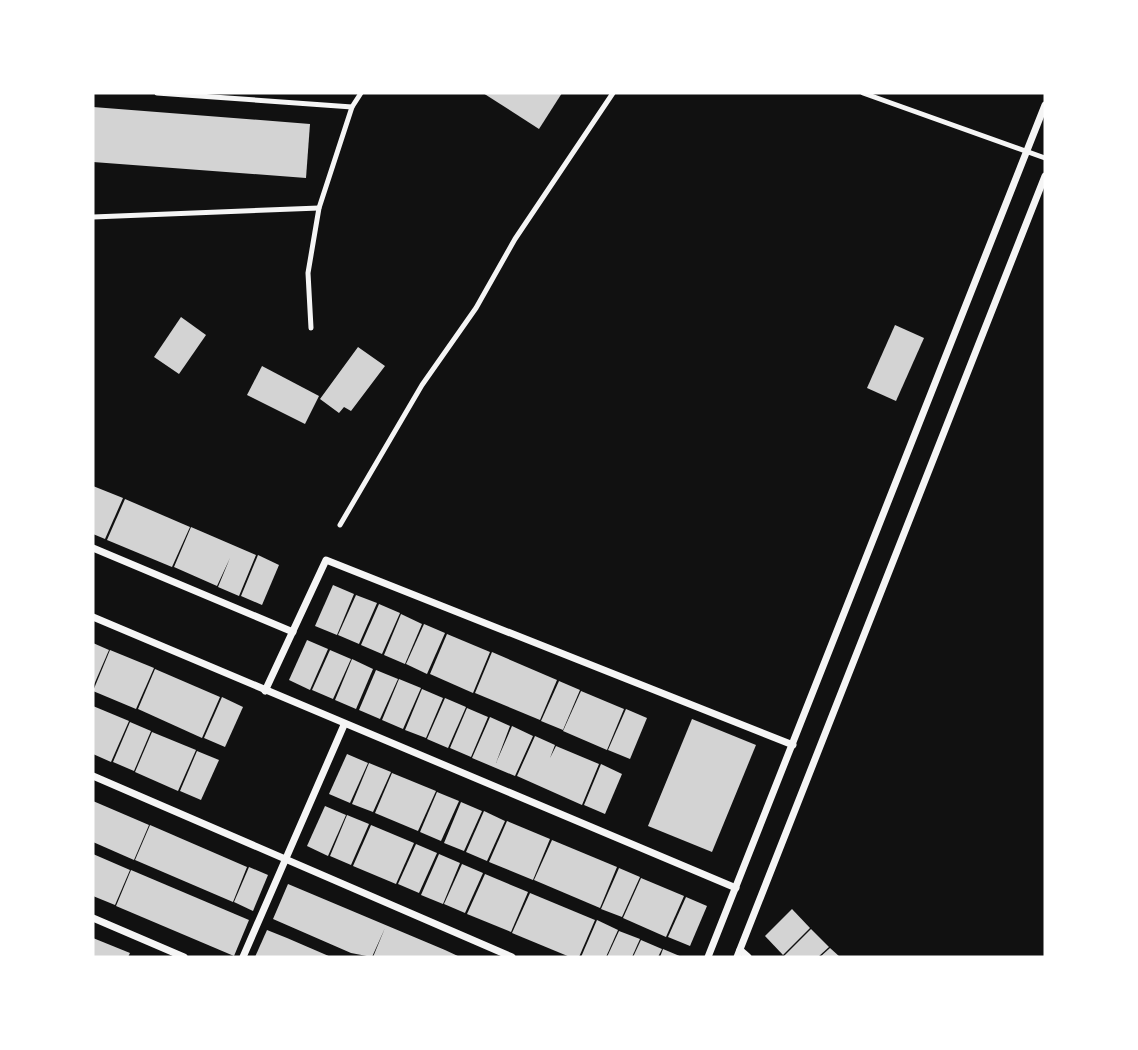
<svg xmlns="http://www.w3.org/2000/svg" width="1138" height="1050" viewBox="0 0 1138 1050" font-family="'Work Sans',sans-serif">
<rect width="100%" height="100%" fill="#111"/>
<!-- building -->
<g fill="#d3d3d3">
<path d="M483,93h79l-23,36z"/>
<path d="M93,107l217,17 -4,54 -213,-16z"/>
<path d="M181,317l25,18 -27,39 -25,-17z"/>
<path d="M895,325l29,13 -28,63 -29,-13z"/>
<path d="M358,347l27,19 -34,45 -7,-4 -5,6 -19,-14z"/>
<path d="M262,366l57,30 -14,28 -58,-29z"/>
<path d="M93,486l30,12 -18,41 -12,-5z"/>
<path d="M125,499l65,28 -18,40 -65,-27z"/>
<path d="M191,527l65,28 -17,41 -21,-9 12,-29 -13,28 -43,-19z"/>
<path d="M258,555l21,10 -17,40 -21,-9z"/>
<path d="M333,585l21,9 -17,41 -22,-9z"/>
<path d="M356,595l21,8 -18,41 -21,-9z"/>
<path d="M379,604l21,9 -18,41 -21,-9z"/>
<path d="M401,614l21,10 -17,40 -21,-9z"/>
<path d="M424,624l21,9 -18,41 -21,-10z"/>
<path d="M447,634l43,18 -17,41 -43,-19z"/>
<path d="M307,640l21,9 -18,41 -21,-10z"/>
<path d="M93,643l16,7 -16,37z"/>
<path d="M110,650l44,18 -18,41 -43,-18z"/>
<path d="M330,650l21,9 -18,40 -21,-9z"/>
<path d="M492,652l65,28 -17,40 -65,-27z"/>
<path d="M352,659l21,10 -17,40 -21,-9z"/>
<path d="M155,669l65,28 -18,41 -64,-29z"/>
<path d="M376,670l22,9 -18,40 -21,-9z"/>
<path d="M399,679l22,9 -18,41 -21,-9z"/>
<path d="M559,681l21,9 -17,40 -22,-9z"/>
<path d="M422,689l21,9 -17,40 -21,-8z"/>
<path d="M581,691l43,18 -17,41 -44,-19z"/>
<path d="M222,697l21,10 -18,40 -21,-9z"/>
<path d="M445,698l21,9 -18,41 -21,-9z"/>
<path d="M93,706l36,15 -18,41 -18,-8z"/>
<path d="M467,708l21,9 -17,40 -21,-9z"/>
<path d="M626,709l21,9 -17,41 -22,-9z"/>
<path d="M490,717l20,9 -14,37 16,-37 21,10 -18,40 -43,-18z"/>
<path d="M692,719l64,26 -44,107 -64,-26z"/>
<path d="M130,722l21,9 -17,40 -21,-9z"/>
<path d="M152,732l44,18 -18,41 -43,-19z"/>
<path d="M535,736l20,9 -5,13 6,-12 43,18 -17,41 -65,-29z"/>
<path d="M197,751l22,9 -18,40 -21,-9z"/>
<path d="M347,754l21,9 -18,40 -21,-9z"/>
<path d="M369,763l22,9 -18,40 -21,-8z"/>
<path d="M601,764l21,10 -17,40 -21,-9z"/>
<path d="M392,773l44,18 -18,40 -43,-18z"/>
<path d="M437,792l22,9 -18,40 -21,-9z"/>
<path d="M93,801l56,24 -15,35 -41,-18z"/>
<path d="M461,802l21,9 -18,40 -20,-8z"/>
<path d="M325,806l21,9 -18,41 -21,-10z"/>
<path d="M484,811l21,10 -18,40 -21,-9z"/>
<path d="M347,815l22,9 -18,41 -21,-9z"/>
<path d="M507,821l43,18 -17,41 -44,-18z"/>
<path d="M150,825l97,42 -14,35 -98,-42z"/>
<path d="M371,825l43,18 -18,41 -43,-18z"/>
<path d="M552,840l65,27 -17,41 -66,-28z"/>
<path d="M416,844l21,9 -18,40 -21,-9z"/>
<path d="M93,854l37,16 -15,35 -22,-9z"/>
<path d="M439,854l21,9 -17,41 -22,-9z"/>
<path d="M462,864l21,9 -18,40 -21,-9z"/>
<path d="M249,867l19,8 -15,36 -19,-9z"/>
<path d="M619,868l21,9 -18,40 -21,-8z"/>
<path d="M131,870l118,50 -15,36 -118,-50z"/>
<path d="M485,874l43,18 -17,40 -44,-18z"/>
<path d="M641,878l43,18 -18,41 -43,-19z"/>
<path d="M288,884l157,66 15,7h-87l12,-29 -13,29 -21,-4 -78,-34z"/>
<path d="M530,893l65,27 -16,37h-9l-58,-24z"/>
<path d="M686,897l21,9 -17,40 -22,-9z"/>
<path d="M792,909l18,19 -27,27 -18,-19z"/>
<path d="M597,920l21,10 -12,27h-25z"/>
<path d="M811,929l18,18 -11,10h-32l-2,-1z"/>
<path d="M267,930l20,8 44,19h-76z"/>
<path d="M619,931l21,8 -8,18h-25z"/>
<path d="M93,938l37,15 -2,4h-35z"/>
<path d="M641,940l21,9 -4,8h-25z"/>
<path d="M830,948l10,9h-20z"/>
<path d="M663,949l19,8h-22z"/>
</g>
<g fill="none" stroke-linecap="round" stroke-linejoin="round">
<!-- service -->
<g stroke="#f5f5f5" stroke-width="5">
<path d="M157,93l195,14"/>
<path d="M863,93l182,65"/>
<path d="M93,217l226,-9"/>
<path d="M311,328l-3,-55 11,-65 33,-101 9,-14"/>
<path d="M340,525l82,-140 54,-77 39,-69 98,-146"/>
</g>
<!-- minor -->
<g stroke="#f5f5f5" stroke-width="7">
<path d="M93,548l200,84"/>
<path d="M93,617l643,271"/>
<path d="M265,691l61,-131 467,185"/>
<path d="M93,776l419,181"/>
<path d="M93,918l91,39"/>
<path d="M740,950l8,7"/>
<path d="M243,957l101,-232"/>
<path d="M708,957l337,-852"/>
<path d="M737,957l308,-781"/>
</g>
</g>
<!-- border -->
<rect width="1138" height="1050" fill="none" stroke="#ffffff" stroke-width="189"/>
</svg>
